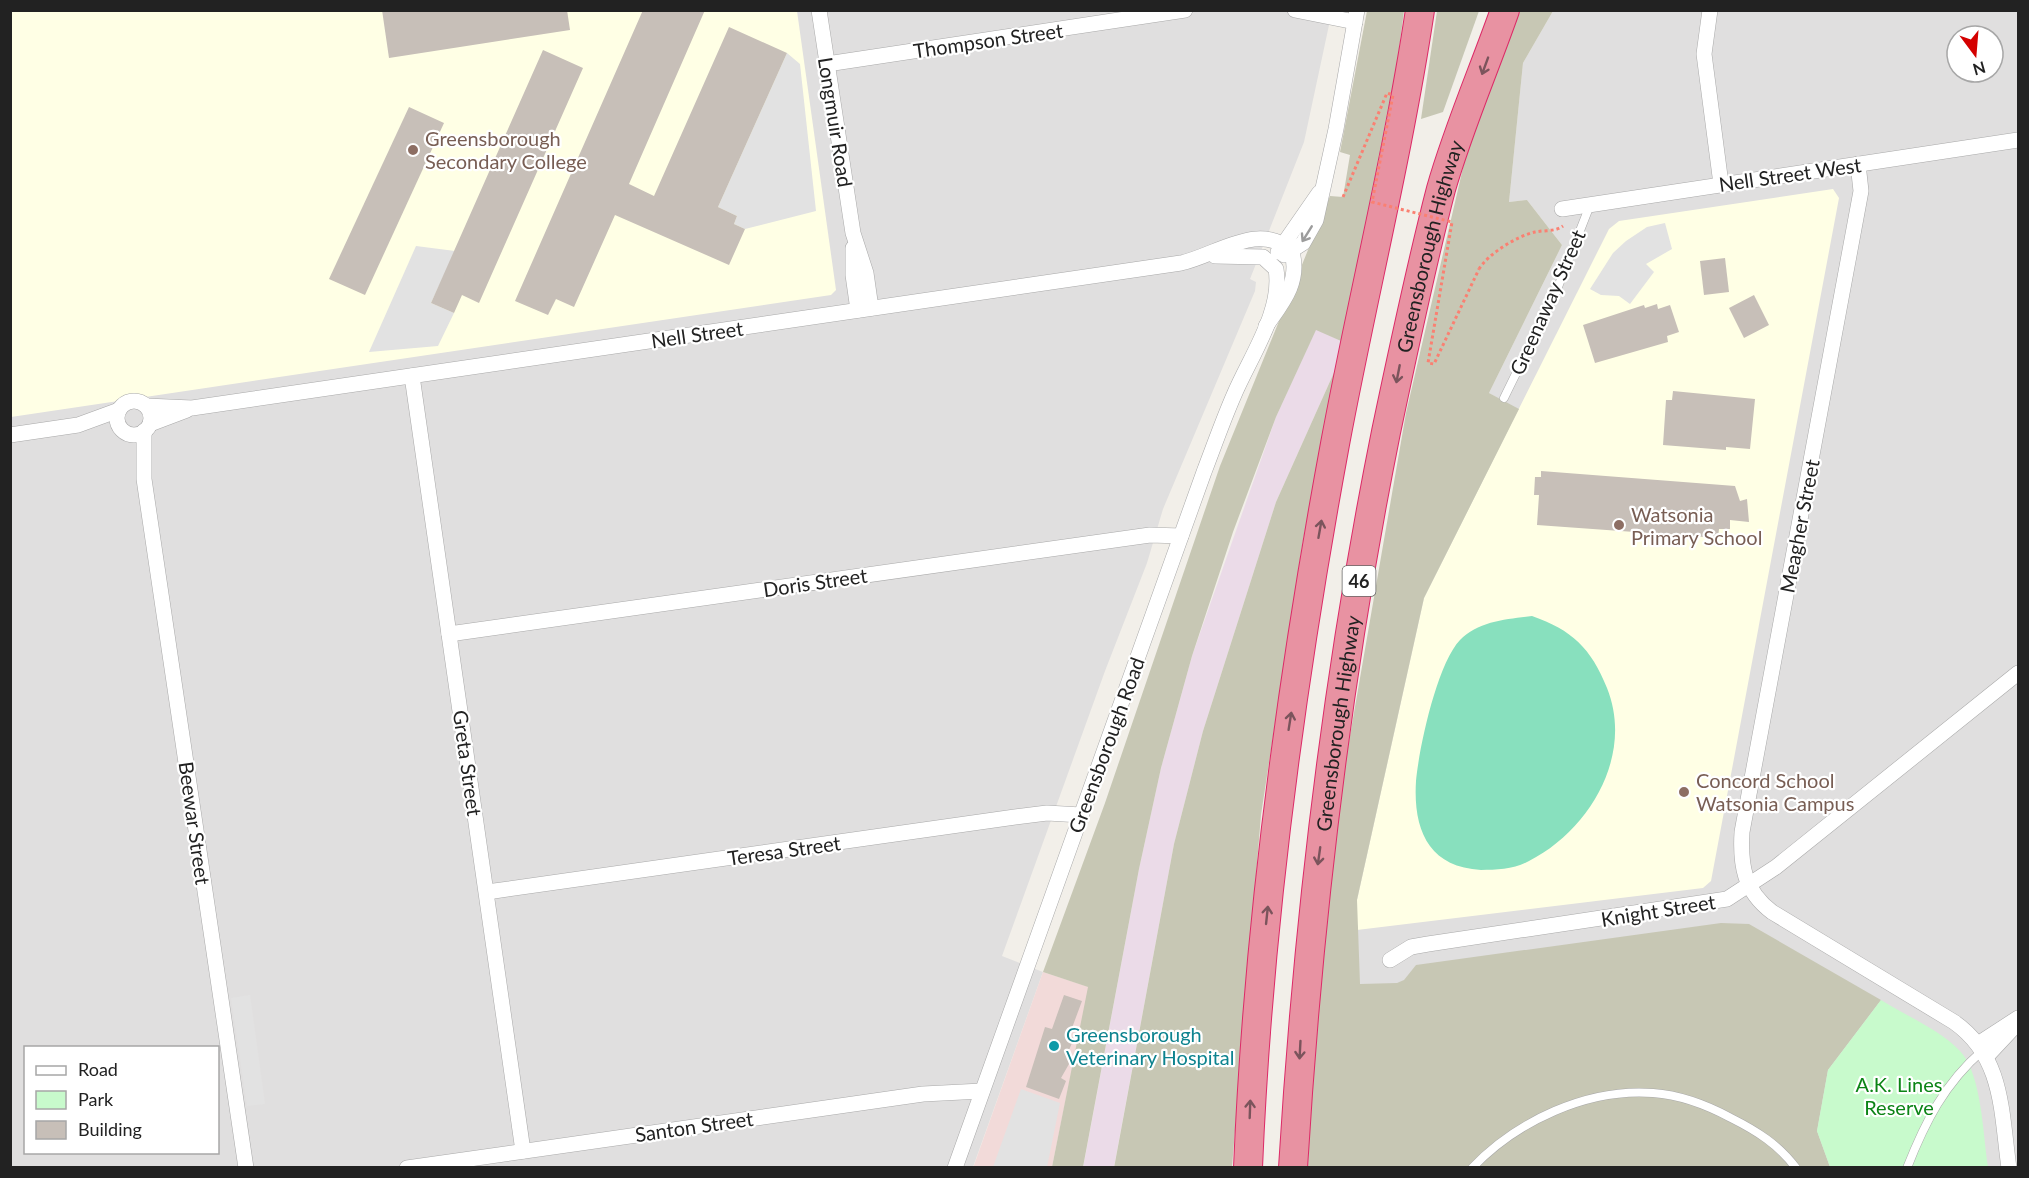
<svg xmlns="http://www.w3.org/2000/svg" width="2029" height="1178" viewBox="0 0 2029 1178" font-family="Lato,sans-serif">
<rect width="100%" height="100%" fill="#f2efe9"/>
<!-- residential -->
<g fill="#e0dfdf" fill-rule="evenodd">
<path d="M10,11h1322l-28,131 -54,137 6,3 -1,9 -92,218 -16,54 -42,108 -103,285 41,16 -70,195h-962zM26,1048h192v104h-192z"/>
<path d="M1553,11h465v1156l-657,1 -4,-268 67,-302 94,-188 -29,-17 73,-148 -35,-45 -18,2 14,-139zM1957,36h36v36h-36z"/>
</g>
<!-- commercial -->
<path fill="#f2dad9" d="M1043,972l46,15 -37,180 -79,1z"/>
<!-- industrial -->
<path fill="#ebdbe8" d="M1316,329l25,12 -5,27 -60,134 -73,229 -29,113 -60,323 -31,1 56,-299 22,-101 31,-112 84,-239z"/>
<!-- education -->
<g fill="#ffffe5">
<path d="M10,11h787l39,279 -5,5 -820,122z"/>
<path d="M1833,189l6,9 -128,683 -8,7 -346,42v-30l67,-302 185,-369 10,-8z"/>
</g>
<!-- construction -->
<g fill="#c7c7b4">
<path d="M1367,11h37l-20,153 -43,177 -25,-11 -40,87 -43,115 -41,124 -31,112 -22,101 -56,298h-31l36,-180 -45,-15 62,-169 115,-337 110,-270 13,1 7,-42 -10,-3z"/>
<path d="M1437,11h42l-36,101 -22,7z"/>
<path d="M1507,11h46l-30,52 -14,139 18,-2 35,45 -73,148 30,16 -95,189 -67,302 3,84 37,-1 7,-3 12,-15 305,-42 28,1 132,76 -53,70 -11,61 13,36 -522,1 7,-195 28,-197 63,-363 63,-271z"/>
<path d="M1336,368l-34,178 -41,269 -29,352 -118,1 60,-324 29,-113 73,-229z"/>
</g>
<!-- park -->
<path fill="#c8facc" d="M1881,1000c25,16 58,29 79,51 22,23 23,85 28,116h-158l-13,-36 11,-61z"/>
<!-- pitch -->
<path fill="#88e0be" d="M1532,616c40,14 59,32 75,72 27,67 -17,142 -78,173 -14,8 -32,9 -48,9 -53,-3 -68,-41 -65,-89 3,-33 21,-117 44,-141 18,-19 48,-21 72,-24z"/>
<!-- parking -->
<g fill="#e2e2e2">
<path d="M787,53l13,11 16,147 -71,18 -11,-5 3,-8 -19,-9z"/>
<path d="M1665,223l7,26 -26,15 8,8 -24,32 -11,-8 -18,-1 -11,-6 23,-36 13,-12 21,-14z"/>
<path d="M416,246l39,5 -24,52 23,10 -16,33 -69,6z"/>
<path d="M250,995l15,109 -18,2 -16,-108z"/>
<path d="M1021,1089l39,14 -13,64h-54z"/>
</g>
<!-- building -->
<g fill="#c7bfb8">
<path d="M382,10h185l3,20 -181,28z"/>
<path d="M643,10h62l-76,174 25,12 75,-169 58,26 -69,154 19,9 -3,8 11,5 -16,36 -114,-50 -41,92 -18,-8 -8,16 -33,-14z"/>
<path d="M543,50l40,18 -104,235 -17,-8 -8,18 -23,-10z"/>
<path d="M409,107l35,16 -79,172 -36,-16z"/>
<path d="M1725,258l4,34 -25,3 -4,-34z"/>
<path d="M1754,295l15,30 -25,13 -15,-30z"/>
<path d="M1657,304l1,5 12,-4 9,27 -12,4 1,6 -73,21 -12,-38 61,-20 1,3z"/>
<path d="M1673,391l82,8 -5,50 -24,-2v3l-63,-5 3,-45h6z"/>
<path d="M1541,471l194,15 5,15 7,-2 2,23 -19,-2v9h-11l-1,9 -181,-13 2,-30h-5l1,-18h6z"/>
<path d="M1064,995l18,6 -13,35 5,2 -7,17 6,2 -12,21 5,3 -7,18 -33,-12 19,-60 7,2z"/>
</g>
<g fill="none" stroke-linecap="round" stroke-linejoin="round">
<!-- lane casing -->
<g stroke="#a9a9a9" stroke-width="9">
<g id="lane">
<path d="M1504,398l52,-106 34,-87"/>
<path d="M1472,1168c45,-47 115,-80 181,-75 28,2 54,12 78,25 26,13 48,27 65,50"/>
<path d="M1907,1168c18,-46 38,-85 75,-117"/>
</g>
</g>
<!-- street casing -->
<g stroke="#a9a9a9" stroke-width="16">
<g id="street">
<path d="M819,10l34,223 13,40 5,35"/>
<path d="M1295,10l60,12"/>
<path d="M1710,10l-6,44 17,130"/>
<path d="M827,64l358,-54"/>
<path d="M1858,164l3,27 -119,641c-2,33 2,59 30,80l182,110c50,35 47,91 55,146"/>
<path d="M1562,209l456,-69"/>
<path d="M853,248v27l5,35"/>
<path d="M1278,252l41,-59"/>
<path d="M1284,255l19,-12 13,-23 20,-91 21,-119"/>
<path d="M412,376l111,775"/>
<circle cx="134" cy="418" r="17"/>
<path d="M146,406l46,2 989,-145c36,-8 79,-43 111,-11 8,30 -9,50 -26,74"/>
<path d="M150,424l37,-14"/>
<path d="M144,431v48l102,689"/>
<path d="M10,435l68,-10 41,-15"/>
<path d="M449,634l701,-99 31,1"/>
<path d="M487,892l528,-75 32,-4 34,2"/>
<path d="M1390,960l21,-13 17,-3 299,-45 49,-32 242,-194"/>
<path d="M1978,1044l40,-26"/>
<path d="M1987,1056l29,-31"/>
<path d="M407,1168l516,-74 59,-3"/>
<path d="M955,1168l249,-696c10,-26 19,-52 30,-77 16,-38 49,-84 42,-126l-13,-12 -48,-1"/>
</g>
</g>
<!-- highway casing -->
<g stroke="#dc2a67" stroke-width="30">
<g id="highway">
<path d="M1248,1168c10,-243 43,-486 87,-724 27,-145 63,-288 85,-434"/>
<path id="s1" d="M1293,1168c15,-248 44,-493 93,-736 17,-81 34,-162 55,-243 17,-60 43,-119 64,-179"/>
</g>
</g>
<!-- path -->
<path stroke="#fa8072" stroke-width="3" stroke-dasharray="3 3" stroke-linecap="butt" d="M1479,269c9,-15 38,-33 56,-37 9,-2 20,0 28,-6"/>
<!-- lane -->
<use href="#lane" stroke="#fff" stroke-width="8"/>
<!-- street -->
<use href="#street" stroke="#fff" stroke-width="15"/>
<!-- highway -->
<use href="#highway" stroke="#e892a2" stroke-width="28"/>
<!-- path-bridge -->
<path stroke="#fa8072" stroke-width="3" stroke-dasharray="3 3" stroke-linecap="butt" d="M1343,197l44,-104 6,2 -21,107 80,20 -24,141 6,1 45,-95"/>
</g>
<!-- one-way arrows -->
<defs><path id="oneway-shaft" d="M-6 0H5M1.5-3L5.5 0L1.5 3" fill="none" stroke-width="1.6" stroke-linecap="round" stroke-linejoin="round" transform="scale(1.5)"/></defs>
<g stroke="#7b545c">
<use href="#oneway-shaft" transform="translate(1485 66) rotate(110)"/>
<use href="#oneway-shaft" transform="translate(1398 374) rotate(101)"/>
<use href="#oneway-shaft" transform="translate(1320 529) rotate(-80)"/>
<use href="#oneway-shaft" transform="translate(1290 721) rotate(-81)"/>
<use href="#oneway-shaft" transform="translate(1319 856) rotate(98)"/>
<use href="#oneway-shaft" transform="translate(1267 915) rotate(-84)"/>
<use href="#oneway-shaft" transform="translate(1300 1050) rotate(93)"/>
<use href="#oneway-shaft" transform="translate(1250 1109) rotate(-88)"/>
</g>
<use stroke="#9c9c9c" href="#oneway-shaft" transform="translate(1307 234) rotate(122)"/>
<!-- markers -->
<g fill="#8d6e63" stroke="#fff" stroke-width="2">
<circle cx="413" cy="150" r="6"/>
<circle cx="1619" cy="525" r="6"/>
<circle cx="1684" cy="792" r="6"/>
</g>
<circle fill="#0f9aa8" stroke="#fff" stroke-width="2" cx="1054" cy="1046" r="6"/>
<g text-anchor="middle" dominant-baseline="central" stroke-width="4.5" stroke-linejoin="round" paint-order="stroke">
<!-- shield labels -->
<rect fill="#fff" stroke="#646464" stroke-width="1.5" x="1342.5" y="566" width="33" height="30" rx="4.5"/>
<g font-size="18" font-weight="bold" fill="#222">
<text x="1359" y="581">46</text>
</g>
<!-- street labels -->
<g font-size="20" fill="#222" stroke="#fff">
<text transform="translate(988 40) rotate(-8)">Thompson Street</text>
<text transform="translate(836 122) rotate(81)">Longmuir Road</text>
<text transform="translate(1790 174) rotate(-8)">Nell Street West</text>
<text stroke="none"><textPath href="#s1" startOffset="933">Greensborough Highway</textPath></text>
<text transform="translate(1547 302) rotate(-66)">Greenaway Street</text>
<text transform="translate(697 334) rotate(-8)">Nell Street</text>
<text transform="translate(1799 526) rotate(-79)">Meagher Street</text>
<text transform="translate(815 582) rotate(-8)">Doris Street</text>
<text stroke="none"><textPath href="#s1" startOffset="447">Greensborough Highway</textPath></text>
<text transform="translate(1106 745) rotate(-70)">Greensborough Road</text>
<text transform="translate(468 763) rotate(82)">Greta Street</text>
<text transform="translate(195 823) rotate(82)">Beewar Street</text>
<text transform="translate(784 850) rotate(-8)">Teresa Street</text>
<text transform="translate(1658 910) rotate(-9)">Knight Street</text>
<text transform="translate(694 1126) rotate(-8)">Santon Street</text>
</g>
<!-- education labels -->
<g font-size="20" fill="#785e54" stroke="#fff" text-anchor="start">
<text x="425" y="138">Greensborough<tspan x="425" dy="23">Secondary College</tspan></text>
<text x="1631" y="514">Watsonia<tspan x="1631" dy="23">Primary School</tspan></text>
<text x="1696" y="780">Concord School<tspan x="1696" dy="23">Watsonia Campus</tspan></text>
</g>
<!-- culture labels -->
<g font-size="20" fill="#0d838f" stroke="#fff" text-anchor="start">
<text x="1066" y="1034">Greensborough<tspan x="1066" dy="23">Veterinary Hospital</tspan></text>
</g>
<!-- park labels -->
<g font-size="20" fill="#0c8416" stroke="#fff">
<text x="1899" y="1084">A.K. Lines<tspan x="1899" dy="23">Reserve</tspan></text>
</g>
</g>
<!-- border -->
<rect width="2029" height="1178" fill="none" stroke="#222222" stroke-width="24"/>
<!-- legend -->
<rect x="24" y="1046" width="195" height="108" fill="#ffffff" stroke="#a7a7a7" stroke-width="1.5"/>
<rect x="36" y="1066" width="30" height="9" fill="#ffffff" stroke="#a7a7a7" stroke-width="1.5"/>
<text x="78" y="1076" font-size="18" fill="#222222">Road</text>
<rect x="36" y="1091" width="30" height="18" fill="#c8facc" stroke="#a7a7a7" stroke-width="1.5"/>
<text x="78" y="1106" font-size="18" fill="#222222">Park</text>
<rect x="36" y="1121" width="30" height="18" fill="#c7bfb8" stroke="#a7a7a7" stroke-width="1.5"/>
<text x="78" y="1136" font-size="18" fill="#222222">Building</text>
<!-- north arrow -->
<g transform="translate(1975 54) rotate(164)"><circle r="28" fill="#ffffff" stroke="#a7a7a7" stroke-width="1.5"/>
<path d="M0-4.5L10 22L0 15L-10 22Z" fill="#d40000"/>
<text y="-9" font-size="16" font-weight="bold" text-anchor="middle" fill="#222222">N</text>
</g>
</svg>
